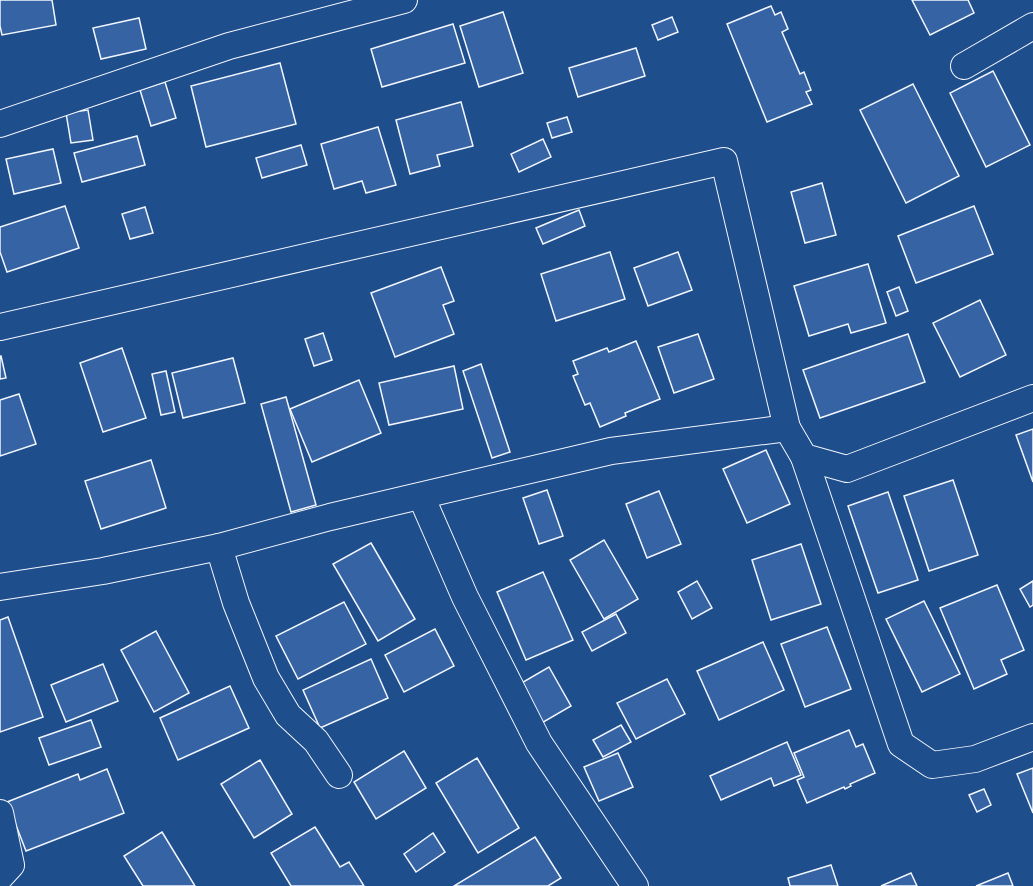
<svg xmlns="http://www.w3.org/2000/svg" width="1033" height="886" viewBox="0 0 1033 886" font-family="'Sofia Sans Condensed',sans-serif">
<rect width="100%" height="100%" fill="#1f4e8c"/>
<!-- building -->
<g fill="#3563a3" stroke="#f2f6ff" stroke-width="1.5">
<path d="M0,0h52l4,25 -54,10 -2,-9z"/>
<path d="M912,0h56l6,13 -44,22z"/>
<path d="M771,6l4,9 6,-3 7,17 -6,3 18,42 4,-2 7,18 -5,2 6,12 -45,18 -40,-98z"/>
<path d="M503,12l20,61 -44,14 -19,-61z"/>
<path d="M672,17l6,15 -20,8 -6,-15z"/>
<path d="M139,18l7,31 -45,10 -8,-31z"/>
<path d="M453,24l12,39 -83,24 -11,-38z"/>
<path d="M636,48l9,28 -67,21 -9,-29z"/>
<path d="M280,63l16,61 -90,23 -15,-61z"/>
<path d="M993,71l37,74 -44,22 -36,-74z"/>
<path d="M165,82l11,36 -25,8 -11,-36z"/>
<path d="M913,84l46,92 -53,27 -46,-93z"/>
<path d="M461,102l12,44 -36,9 3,11 -30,8 -14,-54z"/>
<path d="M88,110l5,30 -22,3 -5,-30z"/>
<path d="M567,117l5,15 -20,6 -5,-15z"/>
<path d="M378,127l18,58 -30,8 -4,-12 -28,8 -13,-45z"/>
<path d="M137,136l8,29 -63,17 -8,-29z"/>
<path d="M543,139l8,18 -32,15 -8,-18z"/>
<path d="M301,145l6,20 -45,13 -6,-20z"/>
<path d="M53,149l8,34 -47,11 -8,-35z"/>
<path d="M822,183l14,52 -31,8 -14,-51z"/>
<path d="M65,206l14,42 -72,24 -7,-20v-25z"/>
<path d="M974,206l19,48 -77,29 -18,-47z"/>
<path d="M145,207l8,26 -23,6 -8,-25z"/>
<path d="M579,210l6,16 -42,18 -7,-16z"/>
<path d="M610,252l15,47 -69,22 -15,-47z"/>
<path d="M678,252l14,38 -44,16 -14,-38z"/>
<path d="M868,264l18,59 -35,10 -3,-9 -39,12 -15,-50z"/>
<path d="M441,267l13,34 -11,4 11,29 -59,23 -24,-64z"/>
<path d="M899,287l9,24 -12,5 -9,-24z"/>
<path d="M980,300l26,55 -46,22 -27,-54z"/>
<path d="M323,333l9,27 -18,6 -9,-27z"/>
<path d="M698,334l16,45 -40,14 -16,-46z"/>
<path d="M908,334l17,48 -105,36 -17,-48z"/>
<path d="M636,341l24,58 -35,14 1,3 -26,11 -10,-24 -5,2 -12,-29 5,-2 -5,-13 34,-13 2,4z"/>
<path d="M122,348l24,70 -43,14 -23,-69z"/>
<path d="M0,356h1l5,22 -6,1z"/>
<path d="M233,358l12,45 -62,15 -11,-45z"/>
<path d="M481,364l29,88 -18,6 -29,-87z"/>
<path d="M454,366l9,43 -74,16 -10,-42z"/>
<path d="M166,371l9,41 -14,3 -9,-41z"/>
<path d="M359,380l22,53 -69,29 -22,-53z"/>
<path d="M19,394l17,50 -36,12v-56z"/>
<path d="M286,397l30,108 -25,7 -30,-108z"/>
<path d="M1033,429v53l-17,-47z"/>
<path d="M766,450l24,54 -43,19 -24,-54z"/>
<path d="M151,460l15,48 -65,21 -16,-48z"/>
<path d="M953,480l25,75 -49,16 -25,-75z"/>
<path d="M547,490l16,46 -24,8 -16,-46z"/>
<path d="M659,491l22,53 -34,14 -21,-54z"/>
<path d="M888,492l30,88 -40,13 -30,-87z"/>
<path d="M604,540l34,59 -34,20 -34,-59z"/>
<path d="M371,543l44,76 -37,22 -45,-77z"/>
<path d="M801,544l20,60 -50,16 -19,-60z"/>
<path d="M543,572l30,68 -47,20 -29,-68z"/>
<path d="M697,581l15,27 -20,11 -14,-27z"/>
<path d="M1033,581v24l-3,2 -10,-18z"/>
<path d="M997,585l27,65 -23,10 6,14 -33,15 -34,-81z"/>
<path d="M924,601l36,73 -38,18 -36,-73z"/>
<path d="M344,602l22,42 -68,35 -22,-43z"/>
<path d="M616,614l10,19 -34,18 -10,-19z"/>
<path d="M8,617l35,100 -43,15v-112z"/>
<path d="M827,627l24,62 -46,18 -24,-63z"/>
<path d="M435,629l19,37 -50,26 -19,-37z"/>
<path d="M156,631l33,62 -35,19 -33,-62z"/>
<path d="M763,642l21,48 -65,30 -22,-49z"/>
<path d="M371,659l17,39 -68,30 -17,-38z"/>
<path d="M103,664l15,37 -52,21 -15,-37z"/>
<path d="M549,667l22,39 -31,18 -22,-39z"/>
<path d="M667,679l18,35 -49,25 -19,-36z"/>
<path d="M230,686l19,42 -71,32 -18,-42z"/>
<path d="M91,720l10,27 -52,18 -10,-27z"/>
<path d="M621,725l10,17 -28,15 -10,-17z"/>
<path d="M849,730l7,17 7,-3 12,29 -25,11 1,2 -6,3 -1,-2 -37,16 -10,-23 7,-3 -10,-24z"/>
<path d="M787,742l14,33 -27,11 -3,-8 -50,22 -11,-24z"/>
<path d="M404,751l22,37 -50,31 -22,-37z"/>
<path d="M618,753l15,34 -34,14 -15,-34z"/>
<path d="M477,758l42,70 -41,25 -42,-70z"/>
<path d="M260,760l32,54 -38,24 -33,-54z"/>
<path d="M1033,768v45l-16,-39z"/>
<path d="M107,769l17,44 -98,38 -19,-49 71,-28 2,6z"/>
<path d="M984,789l7,16 -14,7 -8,-17z"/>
<path d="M315,827l25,40 9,-5 15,24h-73l-20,-33z"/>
<path d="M162,832l33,54h-52l-19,-30z"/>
<path d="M433,833l12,19 -29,20 -12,-18z"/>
<path d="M535,837l26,41 -13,8h-94z"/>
<path d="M831,865l7,21h-48l-2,-8z"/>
<path d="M911,873l6,13h-36z"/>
<path d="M1008,873l5,13h-37z"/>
</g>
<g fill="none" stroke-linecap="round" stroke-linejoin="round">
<!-- minor casing -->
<g stroke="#f2f6ff" stroke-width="28">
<g id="minor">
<path d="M964,66l69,-40"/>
<path d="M0,124l229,-78 175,-46"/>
<path d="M0,327l724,-166 63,267"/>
<path d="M804,457l97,287 31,21 43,-6 58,-22"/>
<path d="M421,496l44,101 74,146 96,143"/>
<path d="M219,547l17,56 30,75 22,37 28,26 23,34"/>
<path d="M0,587l103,-16 116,-24 111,-30 281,-66 176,-23 17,29 43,12 186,-71"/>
<path d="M0,813l11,52 -11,12"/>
</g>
</g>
<!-- minor -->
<use href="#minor" stroke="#1f4e8c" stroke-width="26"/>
</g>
</svg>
